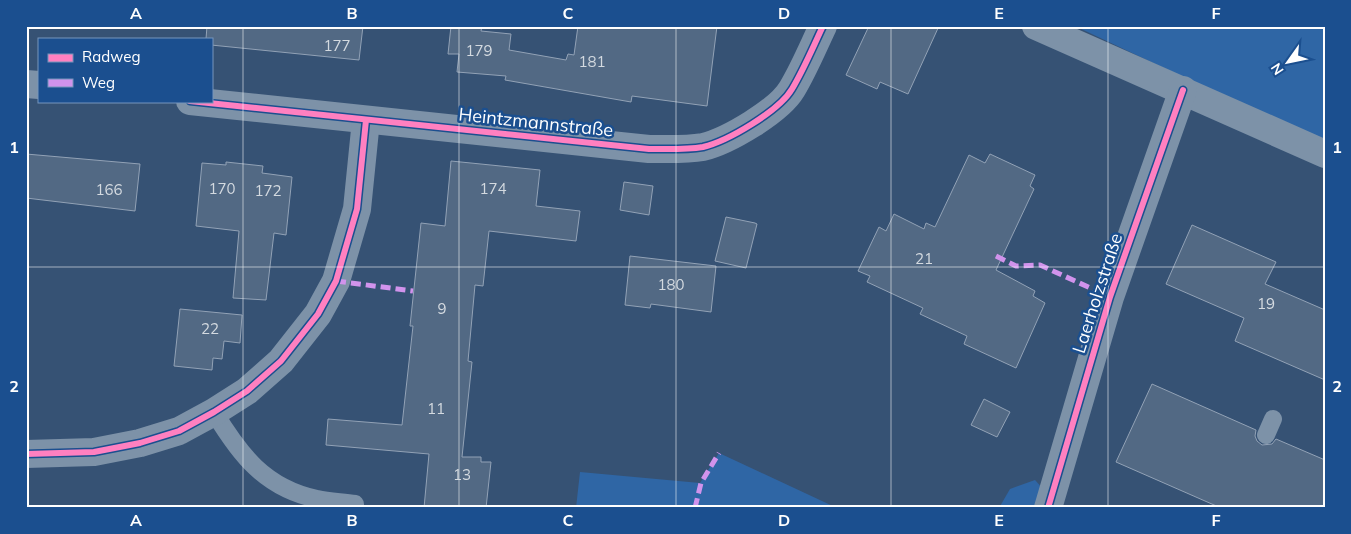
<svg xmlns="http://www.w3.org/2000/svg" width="1351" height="534" viewBox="0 0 1351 534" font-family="Mulish,sans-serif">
<rect width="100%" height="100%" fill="#365274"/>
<!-- green -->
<g fill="#2f66a5">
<path d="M1075,26h250v114l-140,-62z"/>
<path d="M719,453l118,55h-261l4,-36 120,11z"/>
<path d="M1035,480l9,10 -5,18h-40l11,-19z"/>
</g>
<!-- building -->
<g fill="#526984" stroke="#92a2b6">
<path d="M207,26h156l-4,34 -148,-15v-6h-5z"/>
<path d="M451,26h31l-1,5 30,3 -2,16 57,10 2,-6 6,1 4,-29h139l-10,80 -75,-10 -1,6 -126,-22 1,-4 -49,-4 2,-18h-11z"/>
<path d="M869,26h70l-31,68 -28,-12 -3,7 -31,-14z"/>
<path d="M26,154l114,10 -5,47 -109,-13z"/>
<path d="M990,154l45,21 -5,11 4,3 -38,81 39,21 -2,5 12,7 -29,65 -52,-24 3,-8 -47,-22 3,-6 -56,-26 3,-6 -12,-5 21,-44 7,4 8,-17 30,15 2,-6 9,4 34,-72 16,8z"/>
<path d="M451,161l89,9 -4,36 44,5 -4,30 -87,-10 -6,55 -8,-1 -7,76 4,1 -10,95h19v5h10l-5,46h-62l5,-54 -103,-9 2,-26 74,6 11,-99h-3l11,-103 24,3z"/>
<path d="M226,162l37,4 -1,7 30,4 -6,58 -12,-2 -8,67 -33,-2 6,-67 -43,-5 6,-63 24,2z"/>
<path d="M624,182l29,4 -4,29 -29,-5z"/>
<path d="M726,217l29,6 2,1 -11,44 -31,-7z"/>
<path d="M1192,225l84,37 -11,22 60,26v70l-90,-39 9,-23 -78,-34z"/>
<path d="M630,256l86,10 -5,46 -60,-8 -1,4 -25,-3z"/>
<path d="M180,309l62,6 -2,28 -16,-2 -2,18 -9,-1 -1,12 -38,-4z"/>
<path d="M1152,384l104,46 -1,6 2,5 5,4 10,-1 4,-5 49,21v48h-104l-105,-46z"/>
<path d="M984,399l26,13 -13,25 -26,-12z"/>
</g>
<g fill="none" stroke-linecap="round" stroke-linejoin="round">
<!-- service -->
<g stroke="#7d92a8" stroke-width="18">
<path d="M214,412c26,43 51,76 103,87 12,3 26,3 38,5v4"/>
<path d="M1266,435l7,-16"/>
</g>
<!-- minor -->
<g stroke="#7d92a8" stroke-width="28">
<path d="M1036,26l289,128"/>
<path d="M26,84l13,1"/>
<path d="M190,101l459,48c18,0 36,1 54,-2 25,-6 76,-36 89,-58 12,-20 21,-42 31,-63"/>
<path d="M26,454l68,-2 46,-9 39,-12 35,-19 33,-21 34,-30 37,-47 18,-33 21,-72 9,-89"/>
<path d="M1048,508l62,-211 73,-207"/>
</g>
<!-- quiet -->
<g stroke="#d193ec" stroke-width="5" stroke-dasharray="10 5" stroke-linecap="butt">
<path d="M996,256l20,10 24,-1 70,32"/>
<path d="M336,281l77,10"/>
<path d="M695,508l6,-25 18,-30"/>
</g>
<!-- cycleway casing -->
<g stroke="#1b4f8f" stroke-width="9">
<g id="cycleway">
<path d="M190,101l459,48c18,0 36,1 54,-2 25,-6 76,-36 89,-58 12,-20 21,-42 31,-63"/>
<path d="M26,454l68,-2 46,-9 39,-12 35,-19 33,-21 34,-30 37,-47 18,-33 21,-72 9,-89"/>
<path d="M1048,508l62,-211 73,-207"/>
</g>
</g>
<!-- cycleway -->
<use href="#cycleway" stroke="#ff80c0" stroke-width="6"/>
</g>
<!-- grid -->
<path fill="none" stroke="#fff" stroke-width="1" stroke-opacity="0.55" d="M243,26v482M459,26v482M676,26v482M891,26v482M1108,26v482M26,267h1299"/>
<g text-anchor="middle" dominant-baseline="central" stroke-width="5" stroke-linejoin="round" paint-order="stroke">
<!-- number labels -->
<g font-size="15" fill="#d4dae0">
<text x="337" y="45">177</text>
<text x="479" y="50">179</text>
<text x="592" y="61">181</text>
<text x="222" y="188">170</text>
<text x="493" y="188">174</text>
<text x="109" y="189">166</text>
<text x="268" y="190">172</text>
<text x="924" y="258">21</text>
<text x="671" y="284">180</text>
<text x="1266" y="303">19</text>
<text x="442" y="308">9</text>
<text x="210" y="328">22</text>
<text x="436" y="408">11</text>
<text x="462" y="474">13</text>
</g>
<!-- street labels -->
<g font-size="18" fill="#fff" stroke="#1b4f8f">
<text transform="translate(536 122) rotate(6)">Heintzmannstraße</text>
<text transform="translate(1097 293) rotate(-72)">Laerholzstraße</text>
</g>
</g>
<!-- border -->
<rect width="1351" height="534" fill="none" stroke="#1b4f8f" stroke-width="55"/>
<!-- legend -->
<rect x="38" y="38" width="175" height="65" fill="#1b4f8f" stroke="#7695bc"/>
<rect x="48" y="54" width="25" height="8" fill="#ff80c0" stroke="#7695bc"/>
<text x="82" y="62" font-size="15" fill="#ffffff">Radweg</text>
<rect x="48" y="79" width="25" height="8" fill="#d193ec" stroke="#7695bc"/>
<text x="82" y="88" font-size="15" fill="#ffffff">Weg</text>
<!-- north arrow -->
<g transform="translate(1288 62) rotate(237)" stroke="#1b4f8f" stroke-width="4" paint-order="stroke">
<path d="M0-4L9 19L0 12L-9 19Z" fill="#ffffff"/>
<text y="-8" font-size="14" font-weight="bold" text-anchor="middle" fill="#ffffff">N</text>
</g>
<rect x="28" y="28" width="1296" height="478" fill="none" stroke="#fff" stroke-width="2"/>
<g font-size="16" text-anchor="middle" font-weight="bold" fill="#fff">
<text x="136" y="19">A</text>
<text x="352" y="19">B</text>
<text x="568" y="19">C</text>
<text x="784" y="19">D</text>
<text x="999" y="19">E</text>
<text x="1216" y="19">F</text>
<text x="14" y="153">1</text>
<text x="1337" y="153">1</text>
<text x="14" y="392">2</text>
<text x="1337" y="392">2</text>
<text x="136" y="526">A</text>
<text x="352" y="526">B</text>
<text x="568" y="526">C</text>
<text x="784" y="526">D</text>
<text x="999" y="526">E</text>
<text x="1216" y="526">F</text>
</g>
</svg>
